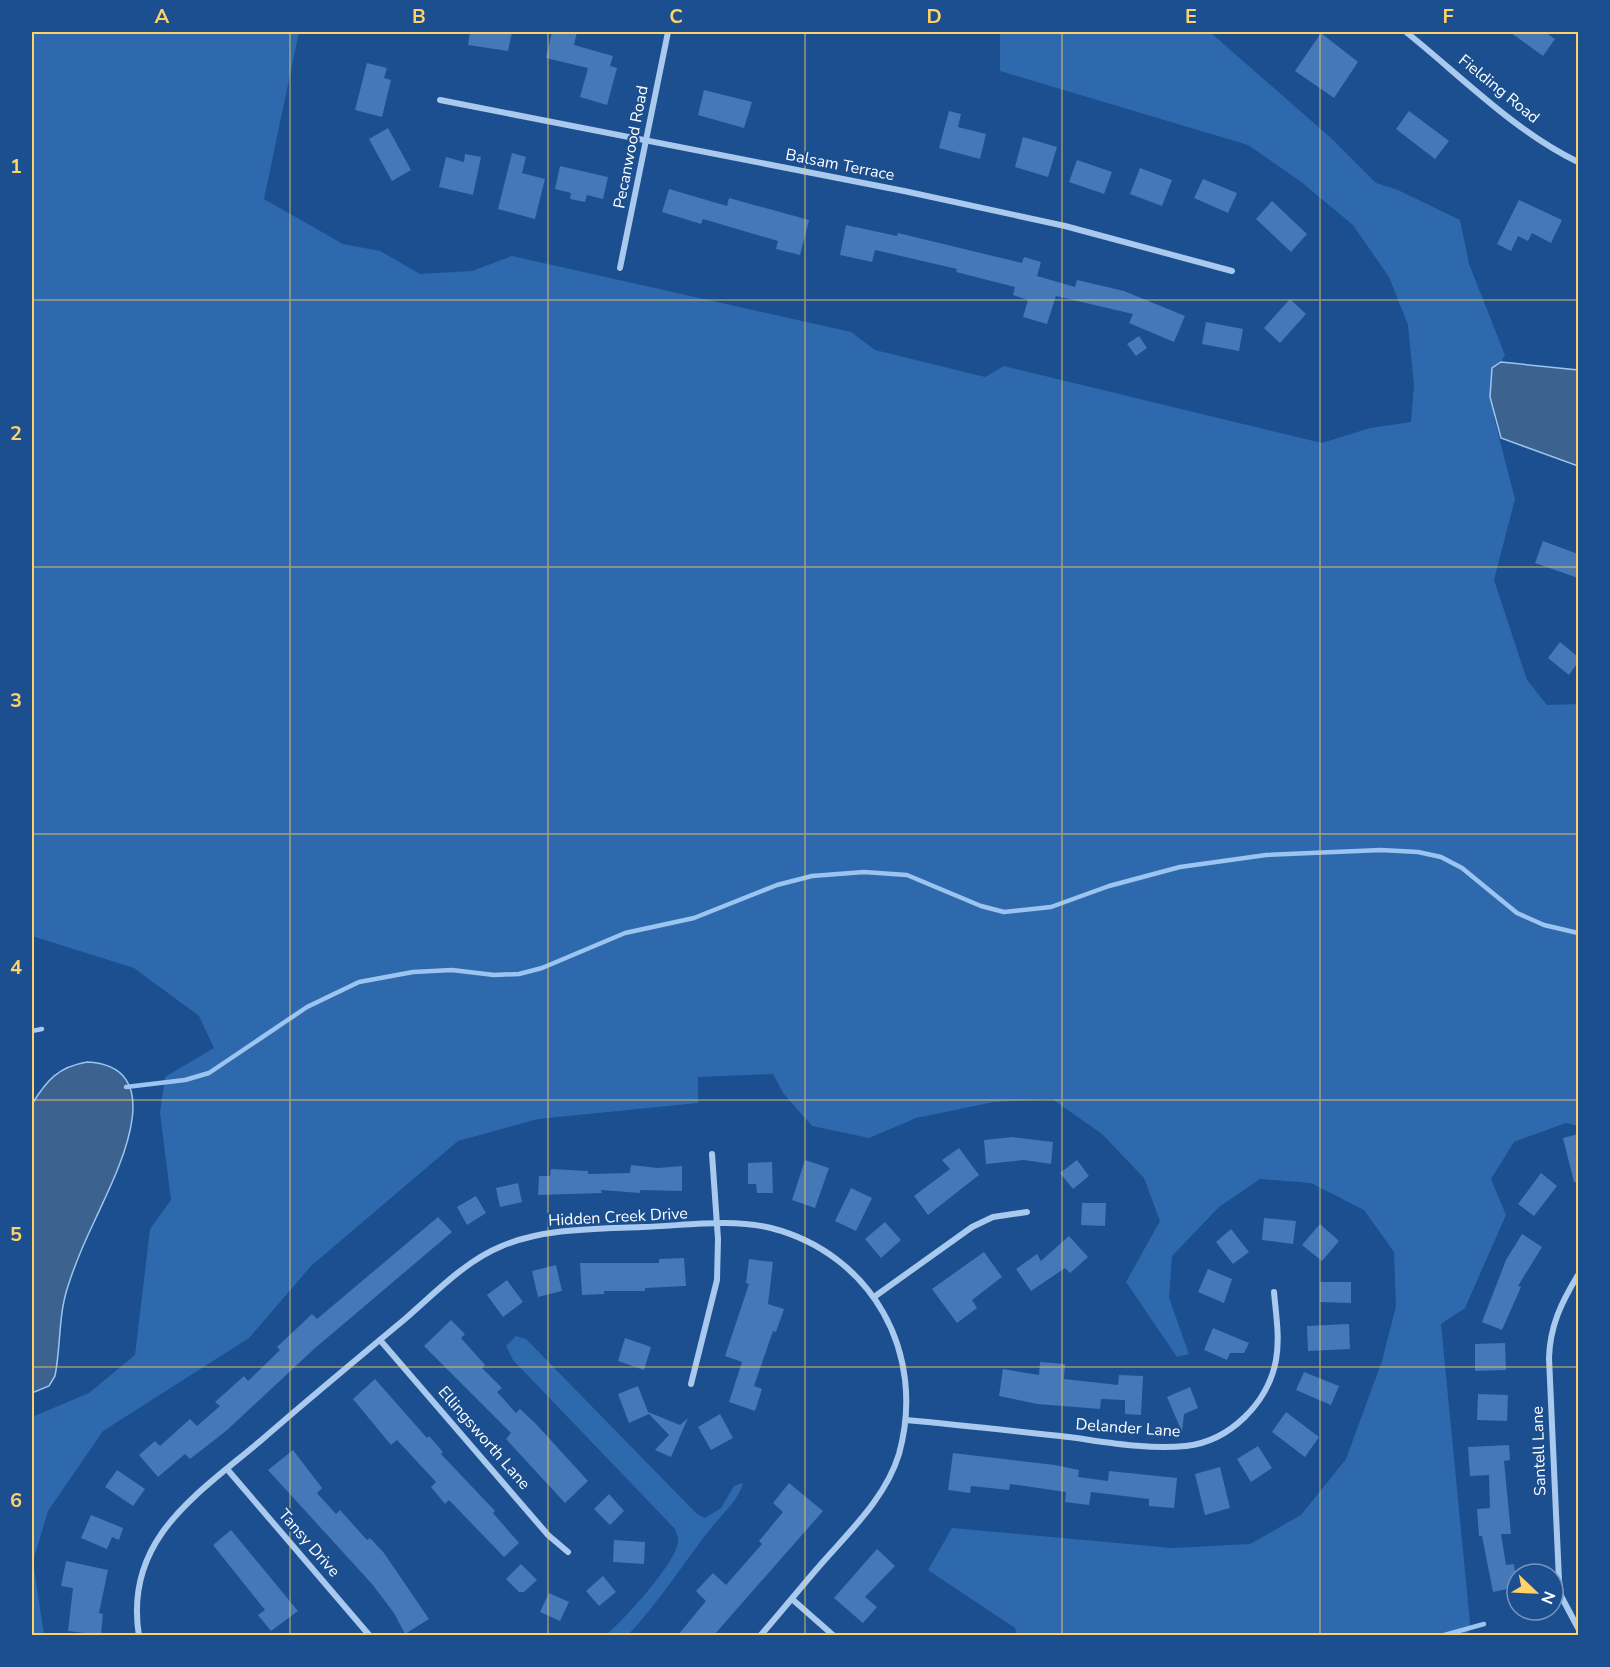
<svg xmlns="http://www.w3.org/2000/svg" width="1610" height="1667" viewBox="0 0 1610 1667" font-family="'Nunito Sans',sans-serif">
<rect width="100%" height="100%" fill="#1b4f8f"/>
<!-- green -->
<g fill="#2e69ad">
<path d="M32,32h267l-35,167 79,45 37,7 40,23 52,-3 40,-15 339,76 24,18 110,27 19,-11 318,77 48,-15 41,-6 3,-37 -6,-60 -19,-48 -36,-52 -53,-44 -52,-36 -248,-74v-39h210l122,107 44,44 22,7 62,30 9,44 36,91 -4,7 -9,6 2,50 21,81 -21,81 33,100 20,25 31,-1v422l-12,-3 -52,19 -23,37 15,36 -41,93 -24,16 29,299 -2,12h-451l-2,-7 -87,-58 24,-42 220,20 78,-4 51,-29 45,-56 36,-98 14,-55 -2,-54 -30,-42 -53,-27 -51,-4 -41,28 -47,49 -3,42 20,56 -12,3 -51,-75 34,-61 -16,-43 -42,-44 -50,-35 -58,3 -78,16 -47,20 -57,-12 -29,-33 -10,-19 -75,3v26l-160,16 -80,22 -147,125 -62,72 -146,93 -55,80 -15,50 11,74h-12v-218l57,-24 46,-38 15,-126 21,-29 -11,-87 5,-36 49,-29 -15,-32 -65,-48 -102,-32z"/>
<path d="M516,1336l10,3 171,175 8,4 16,-10 13,-22 9,-3c-5,18 -20,30 -32,45 -28,36 -52,74 -83,107h-22c17,-14 70,-72 72,-93 1,-4 -2,-10 -3,-13l-162,-169 -7,-14z"/>
</g>
<!-- water -->
<g fill="#3c6290" stroke="#9cc4f0" stroke-width="1.5">
<path d="M1501,362l77,8v96l-77,-28 -11,-41 2,-29z"/>
<path d="M87,1062c88,4 26,118 7,160 -10,21 -19,42 -26,64 -10,30 -7,60 -13,90l-6,10 -17,7v-289c15,-24 26,-37 55,-42z"/>
</g>
<g fill="none" stroke-linecap="round" stroke-linejoin="round">
<!-- stream -->
<g stroke="#9cc4f0" stroke-width="4.5">
<path d="M126,1087l59,-7 24,-7 98,-66 52,-25 54,-10 39,-2 42,5 25,-1 23,-6 83,-35 69,-15 83,-33 35,-9 52,-4 43,3 74,31 23,6 47,-5 58,-21 71,-19 86,-12 115,-5 37,2 23,5 21,11 55,45 27,12 34,8"/>
<path d="M1441,1636l43,-12"/>
</g>
</g>
<!-- building -->
<g fill="#4478b7">
<path d="M470,32h42l-4,19 -40,-6z"/>
<path d="M552,32h25l-3,13 39,11 -3,10 7,2 -10,37 -27,-8 8,-29 -42,-10z"/>
<path d="M1510,32h35l10,7 -12,17z"/>
<path d="M1321,33l37,29 -24,36 -39,-27z"/>
<path d="M367,63l20,5 -3,10 7,2 -9,37 -27,-7z"/>
<path d="M704,90l48,12 -8,26 -46,-13z"/>
<path d="M949,111l12,3 -3,13 28,7 -6,25 -41,-11z"/>
<path d="M1409,111l40,30 -14,18 -39,-30z"/>
<path d="M388,128l23,42 -19,11 -23,-42z"/>
<path d="M1023,137l34,10 -9,30 -33,-10z"/>
<path d="M512,153l14,4 -4,16 23,6 -10,40 -37,-10z"/>
<path d="M465,154l16,3 -8,38 -34,-8 7,-30 18,5z"/>
<path d="M1077,160l35,12 -8,22 -35,-12z"/>
<path d="M560,166l48,11 -5,22 -16,-4 -2,7 -15,-3 1,-6 -16,-4z"/>
<path d="M1140,168l32,12 -10,26 -32,-12z"/>
<path d="M1203,179l34,14 -9,20 -34,-15z"/>
<path d="M669,189l58,17 2,-8 80,22 -9,35 -24,-6 2,-8 -75,-22 -2,5 -39,-12z"/>
<path d="M1519,200l43,20 -11,23 -19,-10 -4,8 -10,-5 -7,15 -14,-7z"/>
<path d="M1272,201l35,33 -16,18 -35,-33z"/>
<path d="M846,225l51,11 1,-3 124,30 2,-6 17,5 -4,14 38,11 2,-7 47,11 61,25 -11,26 -45,-19 4,-9 -77,-18 -9,28 -24,-7 5,-17 -15,-5 2,-8 -59,-15 1,-3 -82,-19 -3,12 -32,-7z"/>
<path d="M1290,299l16,15 -26,29 -16,-15z"/>
<path d="M1206,322l37,7 -4,22 -37,-7z"/>
<path d="M1139,336l8,12 -11,8 -9,-12z"/>
<path d="M1543,541l35,13v24l-43,-15z"/>
<path d="M1560,642l18,15v5l-9,13 -21,-17z"/>
<path d="M1578,1134v48h-4l-11,-44z"/>
<path d="M1013,1137l40,5 -2,22 -27,-4 -38,4 -2,-24z"/>
<path d="M959,1148l20,27 -51,40 -14,-19 36,-27 -8,-9z"/>
<path d="M805,1160l24,8 -14,40 -23,-8z"/>
<path d="M1077,1160l12,16 -16,13 -13,-16z"/>
<path d="M772,1162l1,31h-16l-1,-9h-8v-21z"/>
<path d="M631,1165l27,3 24,-2v25l-42,-1v3l-39,-3 1,3 -64,2 1,-19h11l1,-7 37,2v3l42,-1z"/>
<path d="M1541,1173l16,13 -23,30 -16,-12z"/>
<path d="M518,1183l4,19 -22,5 -4,-19z"/>
<path d="M851,1188l21,10 -16,33 -21,-10z"/>
<path d="M476,1196l10,17 -19,12 -10,-18z"/>
<path d="M1082,1203h24l-1,23 -24,-1z"/>
<path d="M438,1217l14,15 -138,117 -88,82 -36,28 -5,-5 -27,23 -19,-22 16,-14 5,5 30,-27 7,7 23,-20 -5,-4 29,-26 4,5 32,-31 -3,-3 35,-33 5,5z"/>
<path d="M1264,1218l32,3 -3,23 -31,-4z"/>
<path d="M885,1222l16,18 -20,18 -16,-19z"/>
<path d="M1320,1224l19,17 -17,20 -20,-16z"/>
<path d="M1231,1229l18,23 -16,12 -17,-22z"/>
<path d="M1522,1234l20,13 -24,39 3,1 -19,43 -20,-8 24,-62z"/>
<path d="M1069,1236l19,21 -18,16 -5,-5 -34,23 -15,-22 21,-15 4,7z"/>
<path d="M984,1252l18,25 -30,23 5,8 -20,15 -25,-34z"/>
<path d="M684,1258l2,28 -41,2v3h-41v3l-22,1 -2,-32h79v-4z"/>
<path d="M749,1259l24,3 -5,42 16,5 -8,23 -3,-1 -19,55 8,3 -7,22 -26,-9 13,-40 -17,-6 24,-72 -3,-1z"/>
<path d="M556,1265l6,26 -24,6 -6,-26z"/>
<path d="M1208,1269l24,10 -8,24 -26,-11z"/>
<path d="M507,1280l16,22 -20,15 -16,-22z"/>
<path d="M1320,1282h31v21l-31,-1z"/>
<path d="M451,1320l14,14 -4,4 24,27 -3,3 20,20 -5,4 19,21 4,-4 16,15 52,57 -23,22 -59,-64 5,-6 -87,-87z"/>
<path d="M1349,1324l1,25 -42,2 -1,-25z"/>
<path d="M1213,1328l36,15 -5,10h-14l-3,7 -23,-10z"/>
<path d="M625,1338l26,9 -7,23 -26,-9z"/>
<path d="M1505,1343l1,27 -31,1v-27z"/>
<path d="M1040,1362l25,2 -1,15 54,6 1,-10 24,1 -2,39 -16,-1v-14l-24,-1 -1,10 -63,-5 -38,-8 4,-27 36,6z"/>
<path d="M1304,1372l35,14 -8,19 -35,-15z"/>
<path d="M375,1379l52,59 2,-2 14,16 -2,2 54,57 -2,2 26,30 -15,14 -55,-57 -4,4 -14,-17 5,-5 -39,-42 -6,5 -38,-46z"/>
<path d="M638,1386l10,26 32,13 8,-7 -17,39 -16,-7 14,-15 -20,-21 -20,9 -11,-29z"/>
<path d="M1190,1387l8,21 -14,6 -2,18 -15,-35z"/>
<path d="M1478,1394l30,1 -1,26 -30,-1z"/>
<path d="M1286,1412l33,25 -14,20 -33,-25z"/>
<path d="M720,1414l13,24 -22,12 -13,-23z"/>
<path d="M1509,1445l1,15 -6,1 7,73h-10l5,31 8,-1 3,23 -24,5 -11,-56h-3l-2,-27 13,-1 -1,-33 -19,1 -2,-29z"/>
<path d="M1258,1446l14,22 -21,14 -14,-23z"/>
<path d="M293,1450l29,38 -5,5 19,21 4,-4 27,30 3,-2 14,15 45,66 -24,15 -11,-21 -22,-29 -104,-114z"/>
<path d="M953,1453l102,12 24,5 -1,7 30,4 1,-10 68,7 -3,30 -25,-2v-7l-58,-7 -2,13 -24,-3 1,-10 -56,-8 -1,6 -38,-4 -1,7 -22,-3z"/>
<path d="M1220,1467l10,41 -25,7 -10,-41z"/>
<path d="M117,1470l28,19 -12,17 -28,-19z"/>
<path d="M789,1483l34,28 -109,124h-36l28,-34 -10,-10 17,-18 13,12 36,-41 -3,-3 24,-29 -10,-9z"/>
<path d="M609,1494l15,17 -14,14 -16,-16z"/>
<path d="M91,1515l32,13 -4,12 -7,-3 -5,12 -26,-11z"/>
<path d="M231,1530l67,81 -27,20 -13,-16 7,-5 -52,-65z"/>
<path d="M614,1540l31,2 -1,22 -31,-2z"/>
<path d="M877,1549l18,17 -30,31 12,10 -14,16 -29,-25z"/>
<path d="M66,1561l42,9 -9,43 4,1 -2,21 -33,-4 5,-43 -12,-2z"/>
<path d="M521,1564l16,16 -13,12h-5l-13,-13z"/>
<path d="M603,1576l13,16 -17,14 -13,-15z"/>
<path d="M549,1593l20,9 -9,19 -20,-9z"/>
</g>
<g fill="none" stroke-linecap="round" stroke-linejoin="round">
<!-- lane -->
<path stroke="#a9c9ee" stroke-width="4.5" d="M32,1031l10,-2"/>
<!-- street -->
<g stroke="#a9c9ee" stroke-width="6">
<path d="M1406,32c55,44 108,99 172,130"/>
<path d="M440,100l464,91 161,35 167,45"/>
<path d="M620,268l48,-236"/>
<path d="M1578,1275c-17,28 -28,51 -29,83l10,222 2,16 17,32"/>
<path d="M874,1297l98,-70 21,-10 34,-5"/>
<path d="M380,1340l168,195 20,17"/>
<path d="M691,1384l26,-104 1,-41 -6,-85"/>
<path d="M906,1420c54,5 108,11 163,17 37,5 79,13 117,9 44,-5 82,-43 90,-86 4,-22 0,-45 -2,-68"/>
<path d="M227,1469l143,167"/>
<path d="M792,1599l42,37"/>
<path d="M139,1636c-16,-99 61,-143 126,-199 46,-40 93,-79 140,-118 30,-26 60,-58 97,-73 43,-18 94,-17 140,-19 41,-1 88,-9 129,1 101,26 156,125 128,226 -13,43 -48,76 -77,109 -21,24 -41,49 -62,73"/>
</g>
</g>
<!-- grid -->
<path fill="none" stroke="#ffd166" stroke-width="1.5" stroke-opacity="0.55" d="M290,32v1604M548,32v1604M805,32v1604M1062,32v1604M1320,32v1604M32,300h1546M32,567h1546M32,834h1546M32,1100h1546M32,1367h1546"/>
<g text-anchor="middle" dominant-baseline="central" stroke-width="4.5" stroke-linejoin="round" paint-order="stroke">
<!-- street labels -->
<g font-size="16" fill="#fff" stroke="#1b4f8f">
<text transform="translate(1499 89) rotate(39)">Fielding Road</text>
<text transform="translate(631 147) rotate(-79)">Pecanwood Road</text>
<text transform="translate(840 165) rotate(11)">Balsam Terrace</text>
<text transform="translate(618 1217) rotate(-3)">Hidden Creek Drive</text>
<text transform="translate(1128 1428) rotate(4)">Delander Lane</text>
<text transform="translate(484 1438) rotate(49)">Ellingsworth Lane</text>
<text transform="translate(1539 1451) rotate(-92)">Santell Lane</text>
<text transform="translate(309 1543) rotate(49)">Tansy Drive</text>
</g>
</g>
<!-- border -->
<rect width="1610" height="1667" fill="none" stroke="#1b4f8f" stroke-width="66"/>
<!-- north arrow -->
<g transform="translate(1535 1592) rotate(113)"><circle r="28" fill="#1b4f8f" stroke="#7695bc" stroke-width="1.5"/>
<path d="M0-4.5L10 22L0 15L-10 22Z" fill="#ffd166"/>
<text y="-9" font-size="16" font-weight="bold" text-anchor="middle" fill="#ffffff">N</text>
</g>
<rect x="33" y="33" width="1544" height="1601" fill="none" stroke="#ffd166" stroke-width="2"/>
<g font-size="20" text-anchor="middle" font-weight="bold" fill="#ffd166">
<text x="162" y="23">A</text>
<text x="419" y="23">B</text>
<text x="676" y="23">C</text>
<text x="934" y="23">D</text>
<text x="1191" y="23">E</text>
<text x="1448" y="23">F</text>
<text x="16" y="173">1</text>
<text x="16" y="440">2</text>
<text x="16" y="707">3</text>
<text x="16" y="974">4</text>
<text x="16" y="1241">5</text>
<text x="16" y="1507">6</text>
</g>
</svg>
